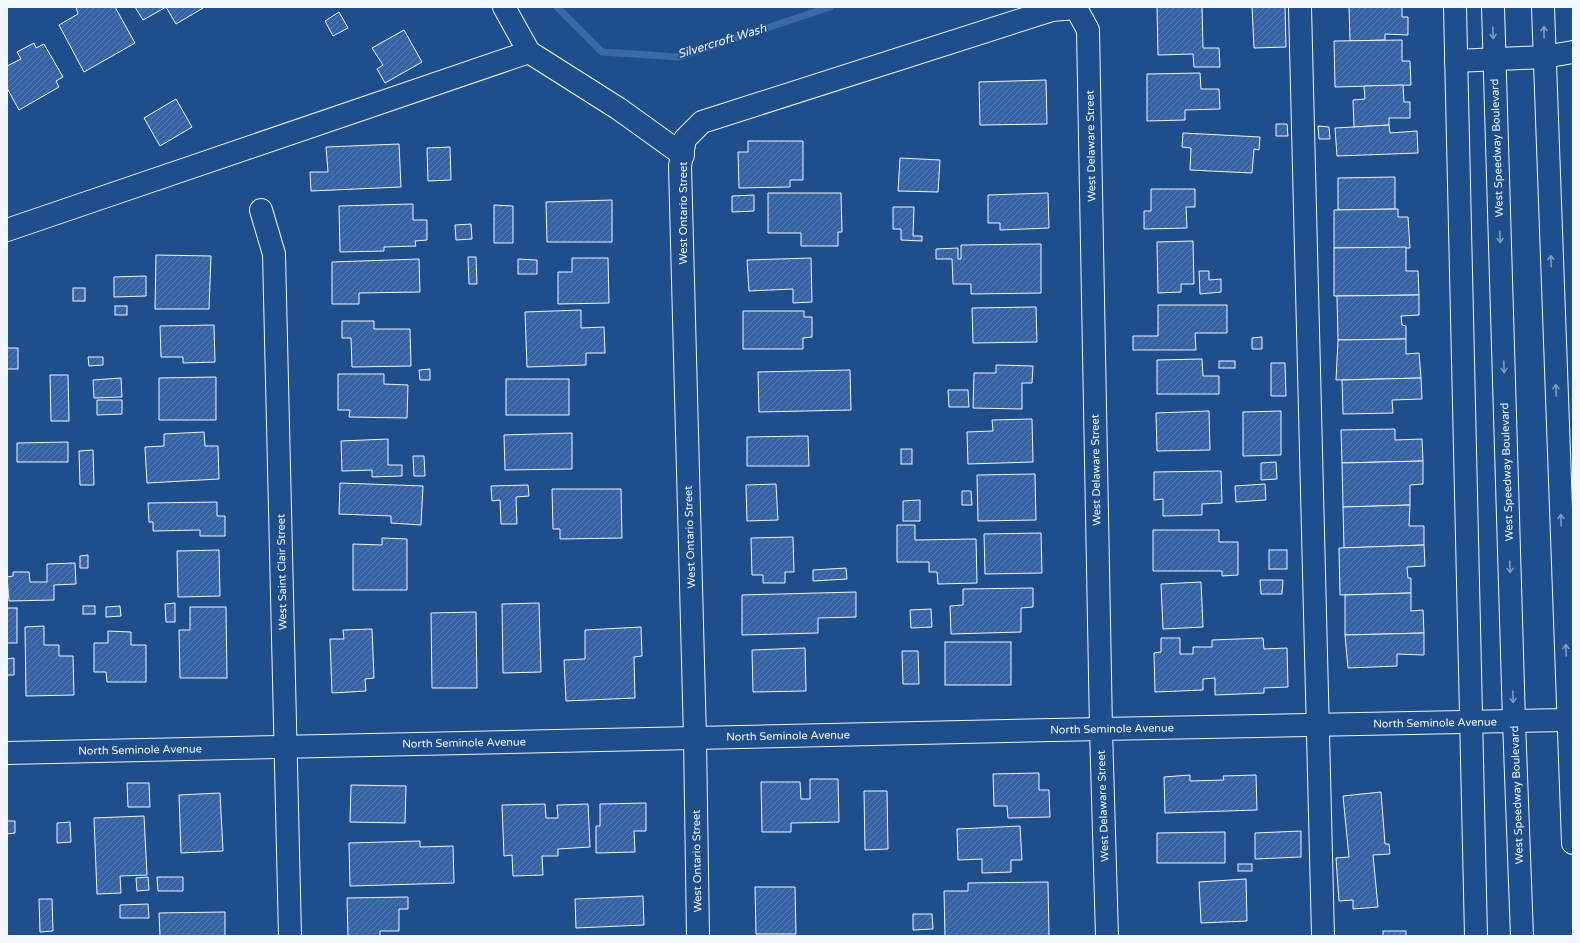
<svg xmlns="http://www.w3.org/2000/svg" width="1580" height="943" viewBox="0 0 1580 943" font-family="'Varela Round',sans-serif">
<defs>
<pattern id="building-hatch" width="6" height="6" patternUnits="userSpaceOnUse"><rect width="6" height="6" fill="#3563a3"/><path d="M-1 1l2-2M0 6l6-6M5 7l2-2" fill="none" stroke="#537ab1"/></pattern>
</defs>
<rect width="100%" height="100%" fill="#1f4e8c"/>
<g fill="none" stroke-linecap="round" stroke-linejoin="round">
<!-- stream -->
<path stroke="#3b69a3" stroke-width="7" d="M557,7l45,45 77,5 151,-50"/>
</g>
<!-- building -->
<g fill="url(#building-hatch)" stroke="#f2f6ff">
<path d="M115,7l20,36 -51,29 -25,-47 19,-11 -2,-7z"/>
<path d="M135,7h67l1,1 -27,16 -10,-17 -23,13z"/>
<path d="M1157,7h45l1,41h16l1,19h-26l-1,-13 -35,1z"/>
<path d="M1252,7h33l1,40 -32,1z"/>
<path d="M1349,7h53v10h6v18l-23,-1v6l-35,1z"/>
<path d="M339,12l9,16 -15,8 -8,-15z"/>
<path d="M404,30l18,32 -37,21 -8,-14 6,-4 -11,-17z"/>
<path d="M1402,40v21h8l1,24 -76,2 -1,-46z"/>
<path d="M34,43l2,5 8,-4 19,33 -7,4 3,6 -40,23 -12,-22v-22l14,-7 -4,-7z"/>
<path d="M1200,73l1,16h18l1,20 -35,1v10l-38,1v-47z"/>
<path d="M1046,80l1,44 -67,1 -1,-43z"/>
<path d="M1403,85l1,17h6v16h-21v7l-35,2 -1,-27 12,-1 -1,-13z"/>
<path d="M176,99l16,28 -32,19 -16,-28z"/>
<path d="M1276,124h11l1,12h-12z"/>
<path d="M1389,125l1,8 27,-2 1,22 -81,3 -2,-28z"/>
<path d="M1318,126l11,1 1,12h-11z"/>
<path d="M1183,133l77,4 -1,13 -5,-1 -2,24 -62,-3 1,-22 -9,-1z"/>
<path d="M748,141h55v39h-13v7l-51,1 -1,-36h10z"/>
<path d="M399,144l2,43 -90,4 -1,-19h18l-2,-25z"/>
<path d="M450,147l1,33 -23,1 -1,-33z"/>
<path d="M900,158l40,2 -2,32 -40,-1z"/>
<path d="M1395,177v32l-57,1v-32z"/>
<path d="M1151,189h44v18h-9l1,21 -43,1v-18h7z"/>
<path d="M768,193h73l1,39h-4v14h-37v-13h-33z"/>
<path d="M1048,193l1,35 -49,2v-7h-12v-28z"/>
<path d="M754,195v16l-22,1v-16z"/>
<path d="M612,200v42h-65l-1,-40z"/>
<path d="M413,204v16h14v20l-12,1 1,5 -32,1v4l-44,1 -1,-46z"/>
<path d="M494,205l19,1v37h-19z"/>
<path d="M893,207h21l-1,29h9v5l-21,-1v-11h-8z"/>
<path d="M1398,209v8h10l2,31h-76v-38z"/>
<path d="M471,224l1,15 -16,1 -1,-15z"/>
<path d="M1193,241l1,43h-13v8l-23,1 -1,-51z"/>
<path d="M1041,244v49l-70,1v-10h-18l-1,-25h-16v-10l22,-1v11h3v-14z"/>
<path d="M1406,247v24h12l1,24 -85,1v-48z"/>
<path d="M156,255l55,1 -2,53h-54z"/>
<path d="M468,257h8l1,27h-8z"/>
<path d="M572,258h36l1,45 -51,1v-32h14z"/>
<path d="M811,258l1,44 -19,1v-14l-44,2 -2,-31z"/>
<path d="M419,259l1,33 -61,1v11h-27v-42z"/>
<path d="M518,259l19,1v14h-19z"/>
<path d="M1199,271h10v9l12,-1v13l-21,2z"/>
<path d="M146,276v20l-32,1v-20z"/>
<rect x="73" y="288" width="12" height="13"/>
<path d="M1419,295v20l-18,1 1,9 4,1v13l-68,1 -1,-44z"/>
<path d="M1158,305h69v28h-32l1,17h-63v-14h25z"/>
<rect x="115" y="306" width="12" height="9"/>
<path d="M1036,307l1,35 -64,1 -1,-35z"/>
<path d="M581,310v18l23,-1 1,26h-19v12l-59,2 -2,-55z"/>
<path d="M743,311h61v6h8v20l-9,1v11h-60z"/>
<path d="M342,321h32v8h36l1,37 -59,1 -1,-29h-9z"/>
<path d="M214,325l1,37 -32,1v-6h-22l-1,-31z"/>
<path d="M1262,337v12h-10v-11z"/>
<path d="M1406,339v15l13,-1 2,25 -85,2 2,-40z"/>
<rect x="7" y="348" width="11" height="21"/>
<path d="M88,357h15v8l-14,1z"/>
<path d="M1202,359l1,17h16v18h-62v-34z"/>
<rect x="1219" y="361" width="16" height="7"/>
<path d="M1271,363h14l1,33h-15z"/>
<path d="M996,365l37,1 -1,17h-10v26l-49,-1 1,-35h22z"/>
<path d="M430,369v11h-10l-1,-10z"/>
<path d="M850,370l1,40 -92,2 -1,-40z"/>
<path d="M338,374h46v10l24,1 -1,33 -58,-1 1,-7h-12z"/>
<path d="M50,375h18l1,46h-18z"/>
<path d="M216,377v43h-57v-42z"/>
<path d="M121,378l1,19 -28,1 -1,-18z"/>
<path d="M1421,378l1,21 -30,1 1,13 -50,1 -1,-34z"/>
<rect x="506" y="379" width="63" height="36"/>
<path d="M948,390h20l1,17h-20z"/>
<path d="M97,400h25v14l-25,1z"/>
<path d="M1209,411l1,39 -53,1 -1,-38z"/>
<path d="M1281,411v44l-38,1v-44z"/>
<path d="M1032,419l1,43 -65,2 -1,-32 26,-1 -1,-11z"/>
<path d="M1395,429v11l27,-1 1,22 -81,2 -1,-33z"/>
<path d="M204,432l1,14h13l1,33 -72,4 -2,-36 19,-1v-12z"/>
<path d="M572,433v36l-67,1 -1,-35z"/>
<path d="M808,436l1,30h-62v-29z"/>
<path d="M388,439v26h14v11l-30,1v-7l-30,1 -1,-30z"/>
<path d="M68,442v20h-51v-19z"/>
<rect x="901" y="449" width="11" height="15"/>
<path d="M93,450l1,35h-14l-1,-34z"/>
<path d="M413,456h11l1,20h-11z"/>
<path d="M1423,461v23l-13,1v20l-67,2 -1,-44z"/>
<path d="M1276,462l1,17 -16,1v-17z"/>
<path d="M1221,471l1,32 -20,1v11l-39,1v-17l-9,1v-28z"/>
<path d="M1035,474l1,46 -58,1 -1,-46z"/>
<path d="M340,483l83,3 -2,39 -30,-2v-7l-52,-2z"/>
<path d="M776,484l2,36 -31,1 -1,-36z"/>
<path d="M1265,484l1,16 -30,2 -1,-16z"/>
<path d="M528,485l1,11 -13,1 1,27h-16l-1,-24 -8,1 -1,-15z"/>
<path d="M552,489h69l1,49 -62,1v-10h-7z"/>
<path d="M962,491h9l1,14h-10z"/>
<path d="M920,500v21h-17v-20z"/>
<path d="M217,502v14h8v20h-25v-6l-47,1v-9h-4l-1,-19z"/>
<path d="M1410,505l-1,21h15v19l-80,3 -1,-41z"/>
<path d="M897,525h18v15l61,-1 1,44 -39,1 -1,-12h-8v-10h-32z"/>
<path d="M1153,530h66v12h19v33l-16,1v-5h-69z"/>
<path d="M1041,533l1,40 -57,1 -1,-40z"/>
<path d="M793,537l1,35h-9v11h-22v-8h-11l-1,-37z"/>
<path d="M382,538l25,1v51h-54v-46l29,1z"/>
<path d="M1424,545l1,21 -18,1 1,11h3v15l-71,2 -1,-47z"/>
<path d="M219,550l1,46 -42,1 -1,-46z"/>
<rect x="1269" y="550" width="18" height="19"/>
<path d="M88,555v13h-8v-12z"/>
<path d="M75,563l1,21 -22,1v15l-45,1 -2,-24 6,-1v-4h16l1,10h17v-18z"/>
<path d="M846,568l1,11 -34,2v-11z"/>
<path d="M1260,580h23l-1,14h-21z"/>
<path d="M1201,582l2,45 -40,2 -2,-45z"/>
<path d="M1033,588v19l-12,1v24l-70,2 -1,-28 13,-1v-16z"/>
<path d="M856,592v25l-38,1v15l-76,2v-40z"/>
<path d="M1411,593v18l12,-1 1,23 -79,2v-40z"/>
<path d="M175,603v19h-9l-1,-18z"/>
<path d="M539,603l2,69 -38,1 -1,-69z"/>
<rect x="83" y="606" width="12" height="8"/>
<path d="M120,606l1,10 -15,1v-10z"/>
<path d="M190,607h36l1,71h-47l-1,-48h11z"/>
<rect x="7" y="608" width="10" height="35"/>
<path d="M931,609l1,18 -21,1 -1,-18z"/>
<path d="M476,612l1,76h-45l-1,-75z"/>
<path d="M44,626v19h15v11h14l1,39 -48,1 -1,-69z"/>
<path d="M641,627l1,29 -8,1 1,41 -69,3 -2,-41 21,-1v-29z"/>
<path d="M372,629l2,49 -9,1 1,12 -34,2 -2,-54h14l-1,-9z"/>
<path d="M108,631l23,1v13h15v37h-39l-1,-10h-12v-29h14z"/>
<path d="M1424,633v22l-27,-1v12l-49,2 -3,-33z"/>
<path d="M1161,638h19v16h13v-7h19v-7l51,-2 1,11 23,-1 1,39 -24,1v5l-49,2v-17l-12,1v11l-48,2 -1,-39 7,-1z"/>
<rect x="945" y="642" width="66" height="43"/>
<path d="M805,648l1,43 -53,1 -1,-42z"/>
<path d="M902,651h16l1,33h-16z"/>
<path d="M14,658v17h-7v-16z"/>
<path d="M1039,773v17h10l1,27 -42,1 -1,-12h-13l-1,-32z"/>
<path d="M1190,775v6l34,-1 -1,-4 33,-1 1,35 -92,3 -1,-36z"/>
<path d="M810,779h28l1,43 -48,1v9h-29l-1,-50h39l1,17h9z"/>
<path d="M127,783h22l1,24h-22z"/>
<path d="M351,785l55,1 -1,37 -55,-1z"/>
<path d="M864,791h23l1,58 -23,1z"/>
<path d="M1381,792l4,52h4l1,10 -17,1 5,52 -25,2v-9l-14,1 -3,-43 13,-1 -6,-61z"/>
<path d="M220,793l3,58 -42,2 -2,-58z"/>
<path d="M646,803v28h-12l1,21 -39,1v-27h4v-22z"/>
<path d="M545,804l1,14h12l-1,-13 31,-1 2,43 -32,2v7h-16l1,19 -30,1 -1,-21 -8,1 -2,-51z"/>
<path d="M144,816l3,59 -27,1 1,17 -24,1 -3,-76z"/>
<path d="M7,821h8v12l-8,1z"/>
<path d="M70,822l1,20 -14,1v-20z"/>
<path d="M1020,826l2,34h-11v12l-29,1v-14l-24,1 -1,-31z"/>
<path d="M1301,831v26l-46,2v-26z"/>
<path d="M1225,832v31h-68v-30z"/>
<path d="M420,841v6l33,-1 1,37 -104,3 -1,-43z"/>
<rect x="1238" y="864" width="14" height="7"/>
<path d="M148,877l1,13 -12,1 -1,-13z"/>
<path d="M157,877h26v14h-25z"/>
<path d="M1246,879l1,42 -46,2 -2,-41z"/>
<path d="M1048,882l1,54h-104l-1,-45h24v-8z"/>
<path d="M755,887h40l1,47h-40z"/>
<path d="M643,896l1,29 -68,3 -1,-29z"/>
<path d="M408,897v12h-9v22h-19v5h-32l-1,-38z"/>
<path d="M39,899h13l1,32 -13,1z"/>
<path d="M148,904l1,14h-29v-13z"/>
<path d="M225,912v24h-65l-1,-23z"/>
<path d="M913,914h19l1,15 -20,1z"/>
<rect x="1383" y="931" width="23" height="5"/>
</g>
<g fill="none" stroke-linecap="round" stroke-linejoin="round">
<!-- minor casing -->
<g stroke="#f2f6ff" stroke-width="24">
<g id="minor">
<path d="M504,7l25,45 90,57 64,46"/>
<path d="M1300,7l23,929"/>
<path d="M1455,7l21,929"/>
<path d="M1456,61l88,-4 29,-5"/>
<path d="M261,210l13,44 16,682"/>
<path d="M7,230l522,-178"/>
<path d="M7,753l1094,-24 467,-9"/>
<path d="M698,936l-3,-198 -15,-572 5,-27 17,-17 350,-112 24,-2 12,22 13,699 6,207"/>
</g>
</g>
<!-- major casing -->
<g stroke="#f2f6ff" stroke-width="24">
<g id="major">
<path d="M1493,7l21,714 8,215"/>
<path d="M1543,7l30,836"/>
</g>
</g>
<!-- minor -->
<use href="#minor" stroke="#1f4e8c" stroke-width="22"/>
<!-- major -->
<use href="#major" stroke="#1f4e8c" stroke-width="22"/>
</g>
<!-- one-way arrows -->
<defs><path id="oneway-shaft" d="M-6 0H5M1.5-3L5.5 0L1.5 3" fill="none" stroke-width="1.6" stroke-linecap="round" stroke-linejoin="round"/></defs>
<g stroke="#7e9ac0">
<use href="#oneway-shaft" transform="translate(1544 32) rotate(-91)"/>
<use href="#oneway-shaft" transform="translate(1493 33) rotate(88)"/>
<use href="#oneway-shaft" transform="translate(1500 237) rotate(88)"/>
<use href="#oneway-shaft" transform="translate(1551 261) rotate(-92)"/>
<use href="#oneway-shaft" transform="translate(1504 367) rotate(88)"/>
<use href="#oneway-shaft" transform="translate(1556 390) rotate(-92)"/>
<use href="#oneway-shaft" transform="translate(1561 520) rotate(-92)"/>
<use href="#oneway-shaft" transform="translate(1510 567) rotate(88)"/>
<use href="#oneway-shaft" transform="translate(1566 650) rotate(-92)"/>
<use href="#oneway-shaft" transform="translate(1513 697) rotate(88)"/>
</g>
<g text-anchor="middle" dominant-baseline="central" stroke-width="3" stroke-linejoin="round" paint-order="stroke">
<!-- street labels -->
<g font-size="11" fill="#f2f6ff" stroke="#1f4e8c">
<text transform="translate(1091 146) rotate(-91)">West Delaware Street</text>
<text transform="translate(1497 148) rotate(-92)">West Speedway Boulevard</text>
<text transform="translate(683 213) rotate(-90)">West Ontario Street</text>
<text transform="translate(1096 470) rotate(-91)">West Delaware Street</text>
<text transform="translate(1507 472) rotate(-92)">West Speedway Boulevard</text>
<text transform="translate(690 537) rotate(-92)">West Ontario Street</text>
<text transform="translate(282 572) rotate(-91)">West Saint Clair Street</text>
<text transform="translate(1435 723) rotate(-1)">North Seminole Avenue</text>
<text transform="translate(1112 729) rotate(-1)">North Seminole Avenue</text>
<text transform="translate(788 736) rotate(-1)">North Seminole Avenue</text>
<text transform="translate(464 743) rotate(-1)">North Seminole Avenue</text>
<text transform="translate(140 750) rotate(-1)">North Seminole Avenue</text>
<text transform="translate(1517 795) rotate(-92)">West Speedway Boulevard</text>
<text transform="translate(1103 806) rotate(-92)">West Delaware Street</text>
<text transform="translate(697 861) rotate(-91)">West Ontario Street</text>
</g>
<!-- water labels -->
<g font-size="12" font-style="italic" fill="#f2f6ff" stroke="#1f4e8c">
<text transform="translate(722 41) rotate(-17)">Silvercroft Wash</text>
</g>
</g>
<!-- border -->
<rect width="1580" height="943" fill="none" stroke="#f2f6ff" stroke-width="16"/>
</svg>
